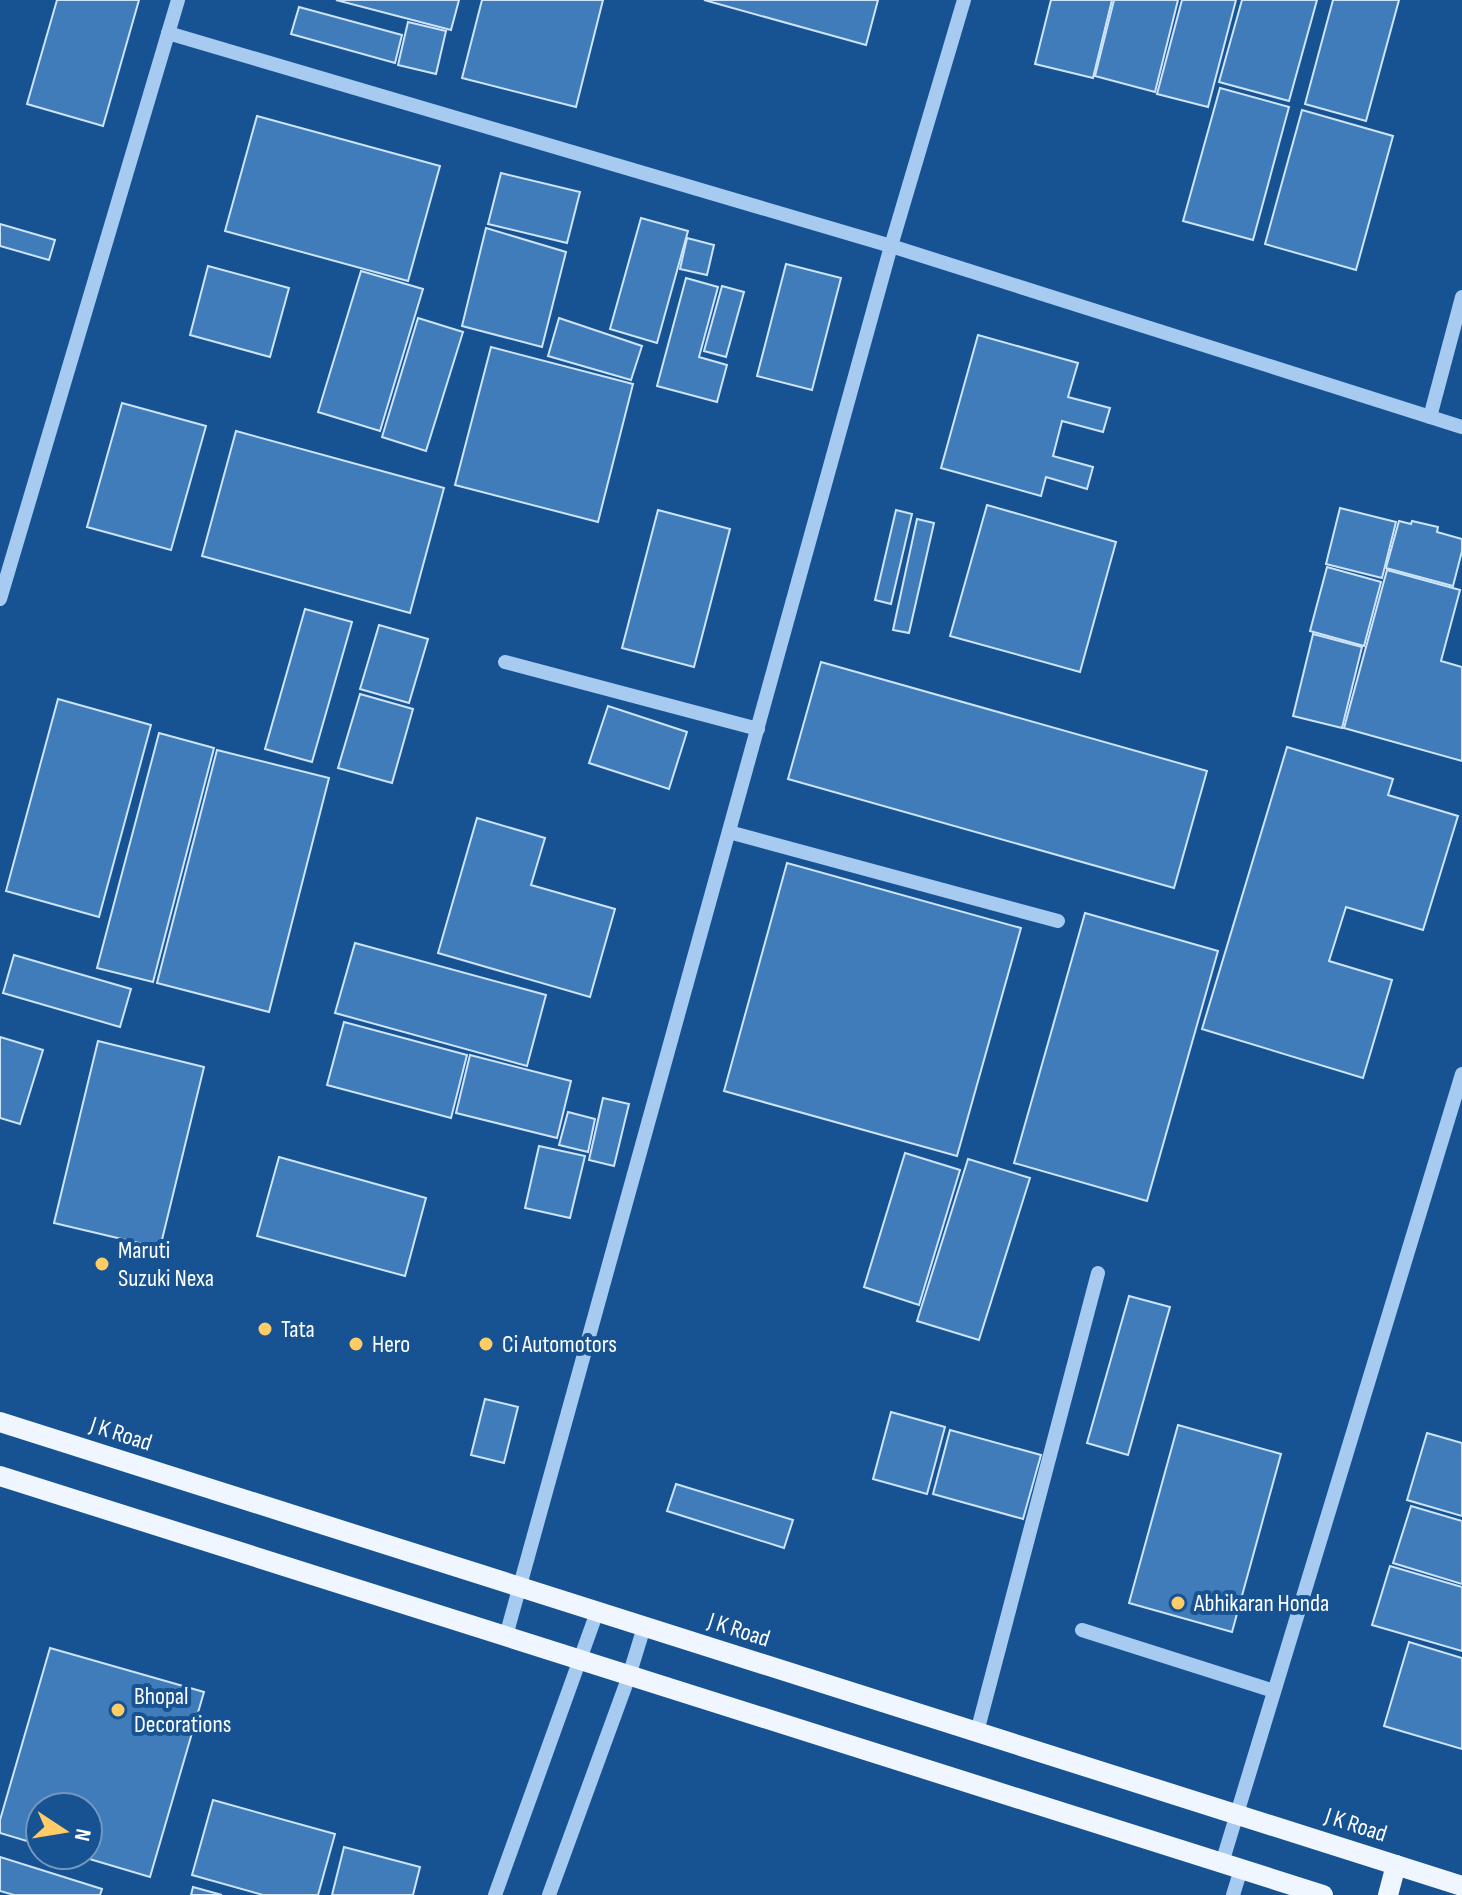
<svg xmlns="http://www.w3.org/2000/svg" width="1462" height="1895" viewBox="0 0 1462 1895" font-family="'Sofia Sans Condensed',sans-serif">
<rect width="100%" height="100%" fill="#175293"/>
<!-- building -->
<g fill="#407cba" stroke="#cde4fb" stroke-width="2">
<path d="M57,0h82l-36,126 -76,-22z"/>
<path d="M336,0h123l-8,30z"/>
<path d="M482,0h121l-27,107 -114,-29z"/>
<path d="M704,0h174l-12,45z"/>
<path d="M1051,0h61l-19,78 -58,-14z"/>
<path d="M1114,0h64l-23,92 -60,-16z"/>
<path d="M1182,0h54l-28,107 -51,-13z"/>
<path d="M1242,0h75l-28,101 -70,-19z"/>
<path d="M1333,0h66l-33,121 -61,-17z"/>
<path d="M299,7l103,28 -7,28 -104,-29z"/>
<path d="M408,22l38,9 -10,43 -38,-9z"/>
<path d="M1220,88l69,19 -36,133 -70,-19z"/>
<path d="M1302,110l91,26 -37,134 -91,-26z"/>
<path d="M257,116l183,50 -32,115 -183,-50z"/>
<path d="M501,173l79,19 -13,51 -79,-19z"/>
<path d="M641,218l47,13 -31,112 -47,-14z"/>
<path d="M0,224l55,16 -6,20 -49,-14z"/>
<path d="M486,228l80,24 -24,95 -80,-21z"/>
<path d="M687,238l27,7 -7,30 -27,-6z"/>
<path d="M786,264l55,14 -29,112 -55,-14z"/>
<path d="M208,266l81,22 -19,69 -80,-22z"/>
<path d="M361,271l62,18 -43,142 -62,-19z"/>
<path d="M686,278l32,9 -19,70 28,8 -10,37 -60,-16z"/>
<path d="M722,286l22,6 -18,65 -22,-6z"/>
<path d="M418,318l45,14 -37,119 -44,-14z"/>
<path d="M559,318l83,28 -11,34 -83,-24z"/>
<path d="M978,335l100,28 -10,34 42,11 -7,24 -41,-11 -9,35 40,11 -6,22 -41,-12 -5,19 -100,-28z"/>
<path d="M491,347l142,37 -35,138 -143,-37z"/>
<path d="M122,403l84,23 -35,124 -84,-23z"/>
<path d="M236,431l208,57 -34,125 -208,-57z"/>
<path d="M987,505l129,37 -36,130 -130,-36z"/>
<path d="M1340,508l56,14 -14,56 -56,-14z"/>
<path d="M658,510l72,19 -36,138 -72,-19z"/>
<path d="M896,510l16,4 -21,90 -16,-4z"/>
<path d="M917,519l17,4 -25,110 -16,-3z"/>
<path d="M1399,521l12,3 1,-3 26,6 -1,5 25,7v12l-9,35 -67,-18z"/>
<path d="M1327,567l54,15 -17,64 -54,-15z"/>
<path d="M1387,570l73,20 -19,71 21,6v94l-118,-33z"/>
<path d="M305,609l47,13 -40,140 -47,-13z"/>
<path d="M379,625l49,14 -19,64 -49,-14z"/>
<path d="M1313,634l49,13 -20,81 -49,-12z"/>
<path d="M821,662l386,109 -33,117 -386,-109z"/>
<path d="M360,694l53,15 -21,74 -54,-15z"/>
<path d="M58,699l93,26 -52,192 -93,-26z"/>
<path d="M608,706l79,26 -18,57 -80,-26z"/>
<path d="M159,733l55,15 -61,234 -56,-14z"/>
<path d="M1287,747l106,32 -5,16 70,21 -35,114 -77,-23 -17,54 63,19 -29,98 -161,-49z"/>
<path d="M217,750l112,28 -60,234 -112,-29z"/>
<path d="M477,818l68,20 -14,47 84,24 -25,88 -152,-44z"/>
<path d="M787,863l234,65 -64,228 -233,-65z"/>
<path d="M1085,913l133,38 -71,250 -133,-38z"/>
<path d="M355,943l191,52 -19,71 -192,-53z"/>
<path d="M14,955l117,34 -11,38 -117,-34z"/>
<path d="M344,1022l123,33 -16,63 -124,-33z"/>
<path d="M0,1037l43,13 -23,74 -20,-6z"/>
<path d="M98,1041l106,26 -44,181 -106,-25z"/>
<path d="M470,1055l101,26 -14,57 -101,-25z"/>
<path d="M603,1098l26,6 -15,62 -25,-6z"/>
<path d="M568,1112l27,7 -7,33 -29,-7z"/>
<path d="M539,1146l46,10 -15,62 -45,-10z"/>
<path d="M905,1153l55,17 -41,135 -55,-18z"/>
<path d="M279,1157l147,41 -21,78 -148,-40z"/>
<path d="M968,1159l62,19 -51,162 -62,-19z"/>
<path d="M1129,1296l41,11 -42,148 -41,-12z"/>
<path d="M485,1399l33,8 -14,56 -33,-8z"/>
<path d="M891,1412l54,15 -18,67 -54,-15z"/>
<path d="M1178,1425l103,29 -49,178 -103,-29z"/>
<path d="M950,1430l91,25 -18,64 -90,-25z"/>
<path d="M1427,1433l35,10v73l-55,-16z"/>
<path d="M676,1484l117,36 -9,28 -117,-37z"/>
<path d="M1411,1506l51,15v63l-69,-21z"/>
<path d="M1390,1566l72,21v64l-90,-26z"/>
<path d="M1409,1642l53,16v91l-78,-23z"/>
<path d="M50,1648l154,44 -54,185 -74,-22h12v-48h-48v38l-40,-12v-13z"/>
<path d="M213,1800l122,34 -17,61h-55l-71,-20z"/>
<path d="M344,1847l76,20 -7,28h-81z"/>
<path d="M0,1857l102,32 -2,6h-86l-14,-4z"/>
<path d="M193,1887l29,8h-31z"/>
</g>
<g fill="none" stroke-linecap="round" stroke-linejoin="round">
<!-- minor -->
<g stroke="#a7cbf0" stroke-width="14">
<path d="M168,33l723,213 571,181"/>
<path d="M1430,417l32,-120"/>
<path d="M0,599l178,-599"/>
<path d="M505,662l253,67"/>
<path d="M729,832l329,89"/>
<path d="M1082,1630l192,61"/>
<path d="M506,1636l385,-1390 73,-246"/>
<path d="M977,1732l121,-459"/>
<path d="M1222,1863l240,-789"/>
<path d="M495,1895l102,-283"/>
<path d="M549,1895l80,-219 15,-49"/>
<path d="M1233,1895l8,-26"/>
</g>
<!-- major -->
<g stroke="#f0f6ff" stroke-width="20">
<path d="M0,1422l1462,464"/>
<path d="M0,1476l1323,419"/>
<path d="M1388,1895l8,-30"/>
</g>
</g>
<!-- markers -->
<g fill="#fc6" stroke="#175293" stroke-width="3">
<circle cx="102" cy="1264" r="8"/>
<circle cx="265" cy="1329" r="8"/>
<circle cx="356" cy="1344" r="8"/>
<circle cx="486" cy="1344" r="8"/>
<circle cx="1178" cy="1603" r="8"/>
<circle cx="118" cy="1710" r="8"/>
</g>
<g text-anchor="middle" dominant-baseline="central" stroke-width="8" stroke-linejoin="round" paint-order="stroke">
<!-- poi labels -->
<g font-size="24" fill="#fff" stroke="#175293" text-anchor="start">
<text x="118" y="1250">Maruti<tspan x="118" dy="28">Suzuki Nexa</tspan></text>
<text x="281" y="1329">Tata</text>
<text x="372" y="1344">Hero</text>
<text x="502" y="1344">Ci Automotors</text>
<text x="1194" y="1603">Abhikaran Honda</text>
<text x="134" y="1696">Bhopal<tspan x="134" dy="28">Decorations</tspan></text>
</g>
<!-- street labels -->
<g font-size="24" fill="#fff" stroke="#175293">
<text transform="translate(121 1434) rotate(18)">J K Road</text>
<text transform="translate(739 1630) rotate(18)">J K Road</text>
<text transform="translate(1356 1825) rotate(18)">J K Road</text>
</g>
</g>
<!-- north arrow -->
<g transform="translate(64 1831) rotate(102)"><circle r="38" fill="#175293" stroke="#7497be" stroke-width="2"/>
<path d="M0-6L14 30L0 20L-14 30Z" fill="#ffcc66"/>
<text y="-12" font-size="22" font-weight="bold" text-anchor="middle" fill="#ffffff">N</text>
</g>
</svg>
